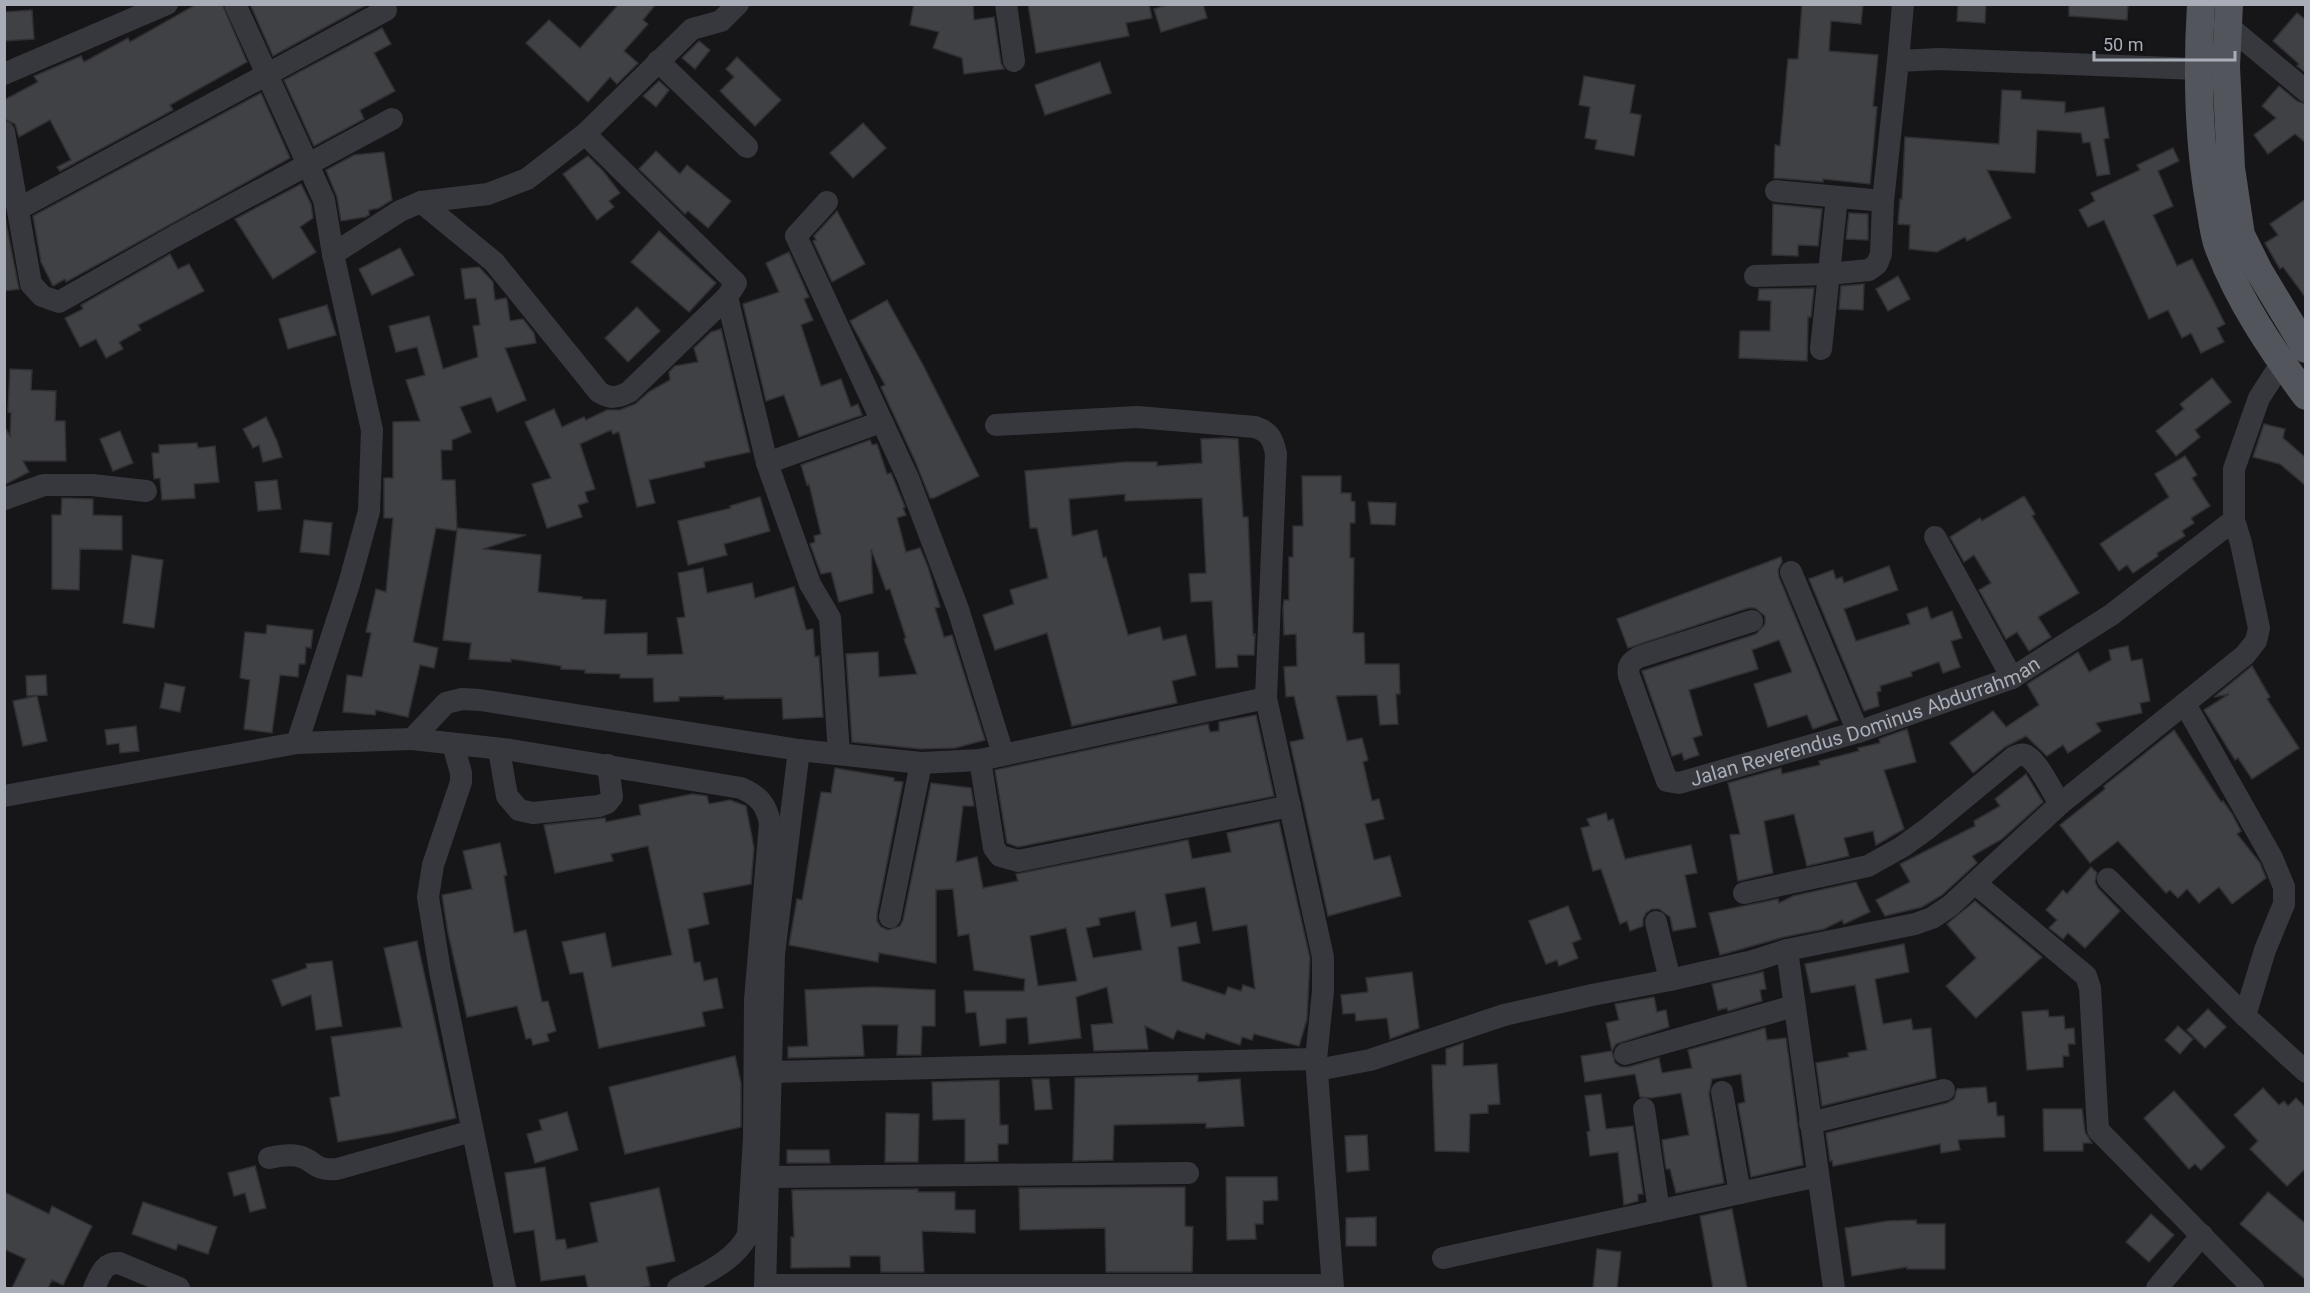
<svg xmlns="http://www.w3.org/2000/svg" width="2310" height="1293" viewBox="0 0 2310 1293" font-family="Roboto,sans-serif">
<rect width="100%" height="100%" fill="#161618"/>
<!-- building -->
<g fill="#404145" stroke="#303034" stroke-width="1.5" fill-rule="evenodd">
<path d="M197,4h25l25,58 -77,43 3,5 -113,61 -3,-4 14,-7 -21,-40 -31,17 -4,-13 -11,-5v-19l34,-18 -4,-6 47,-20 3,6 44,-24 2,4z"/>
<path d="M250,4h118l-95,52z"/>
<path d="M619,4h37l-13,16 5,4 -24,27 14,12 -21,21 -7,-7 -22,25 -62,-59 23,-23 31,28z"/>
<path d="M914,4h59l1,16 20,-3 7,46 3,6 -40,5 -2,-16 -29,-10 6,-16 -29,-7z"/>
<path d="M1028,4h121l3,14 -26,5 3,13 -93,17z"/>
<path d="M1170,4h33l4,14 -46,14 -7,-23z"/>
<path d="M1802,4h61l-2,20 -30,-3 -2,30 49,4 -5,51 4,1 -7,77 -47,-5v3l-49,-4 1,-33 5,1 8,-87h10z"/>
<path d="M1958,4h28l-1,19 -28,-2z"/>
<path d="M2069,4h59l-1,16 -58,-4z"/>
<path d="M32,10l2,29 -30,2v-29z"/>
<path d="M2297,13l9,7v53l-9,-7 2,-2 -26,-23z"/>
<path d="M382,28l9,16 -17,9 21,38 -35,19 4,9 -50,27 -30,-66z"/>
<path d="M699,41l11,9 -15,19 -13,-11z"/>
<path d="M737,57l44,43 -26,26 -35,-35 14,-14 -8,-8z"/>
<path d="M1100,62l11,31 -66,22 -10,-30z"/>
<path d="M1584,76l51,9 -5,28 11,2 -7,41 -39,-7 2,-9 -12,-2 5,-31 -11,-2z"/>
<path d="M659,81l10,9 -13,17 -13,-11z"/>
<path d="M2279,86l18,15 9,3v39l-11,-9 -27,20 -14,-19 22,-17 -14,-12z"/>
<path d="M2002,90l19,1v8l44,3v11l39,-6 5,31 -5,1 6,35 -13,2 -7,-34 -7,1 -2,-10 -44,-3 -2,43 -48,-3 24,48 -44,23 -2,-4 -28,15 -28,-3 1,-24 -12,-1 2,-25h2l3,-62 94,7z"/>
<path d="M261,93l29,65 -224,124 -1,-3 -12,7 -12,-24 -8,-46z"/>
<path d="M863,123l23,25 -33,30 -23,-25z"/>
<path d="M2173,148l6,13 -21,10 15,35 -20,9 24,51 15,-7 33,65 -8,4 7,14 -23,11 -10,-20 -9,5 -14,-28 -19,9 -45,-99 -16,7 -9,-17 16,-9 -4,-8 49,-23 -3,-5z"/>
<path d="M656,151l24,23 7,-9 44,36 -23,27 -20,-17 -3,3 -46,-45z"/>
<path d="M384,152l8,48 -13,8 -10,2v5l-4,2 -24,4 -4,-24 -11,-27 28,-15z"/>
<path d="M588,156l15,15 17,22 -11,8 5,6 -17,13 -34,-46z"/>
<path d="M301,184l10,20 2,14 -13,9 16,25 -43,27 -38,-60z"/>
<path d="M2306,199v99l-23,-31 -3,2 -15,-26 13,-8 -8,-11z"/>
<path d="M1773,204l49,5 -4,37 -20,-1v11l-26,-1z"/>
<path d="M837,211l28,53 -33,18 -19,-41 3,-1 -2,-4z"/>
<path d="M4,212l15,77 -15,2z"/>
<path d="M1849,213l19,1v26l-22,-1z"/>
<path d="M659,231l57,52 -27,29 -58,-50z"/>
<path d="M400,248l14,27 -42,20 -13,-26z"/>
<path d="M789,252l20,45 -5,2 9,21 -12,5 20,61 20,-7 10,28 7,-3 4,11 -63,22 -15,-42 -18,6 -23,-97 36,-12 -13,-29z"/>
<path d="M170,254l8,15 11,-5 15,27 -66,34 3,5 -22,12 4,7 -17,9 -10,-19 -16,8 -15,-29 18,-9 -2,-4z"/>
<path d="M479,267l14,15 2,18 11,-2 1,2 3,21 13,-2 11,14 2,10 -31,5 21,52 -29,12 -6,-15 -31,10 11,25 -19,8v10h-11l1,30h13l2,50v-2l69,7 -43,14 58,6 -3,37 44,5v2l24,1 -2,34 43,-1v22l36,-1 -6,-36 8,-1 -7,-44 25,-5 4,25 45,-10 3,15 39,-11 12,43 7,-1 2,28 4,-1 4,61 -40,2 -1,-21 -58,1v-3l-45,1v4l-25,1 -1,-24h-33v-4l-35,-1v-3l-24,-1v-3l-50,-7v3l-42,-3 2,-16 -28,-3 14,-109 -21,-3 -23,114 25,6 -4,20 -14,-3 -12,52 -32,-7 -1,5 -32,-3 4,-37 15,2 9,-44 -5,-1 10,-43 10,3 7,-74h-9v-40h9v-56l27,-1 -14,-41 19,-5 -8,-28 -21,5 -7,-26 40,-10 14,53 35,-12 -5,-31 7,-1 -4,-27 -11,1 -4,-30z"/>
<path d="M1898,276l12,23 -22,12 -12,-22z"/>
<path d="M1864,284l-1,26 -24,-1 2,-23z"/>
<path d="M1814,288l-3,29h-3l-1,44 -68,-3 1,-27h30l1,-30 -13,-1 1,-11z"/>
<path d="M887,300l36,65 56,111 -45,22h-4l-14,-35 -35,-76 4,-2 -35,-64z"/>
<path d="M327,305l9,30 -48,14 -9,-30z"/>
<path d="M637,307l23,24 -32,31 -23,-24z"/>
<path d="M721,329l29,123 -46,10 1,5 -56,13 6,23 -18,4 -18,-75 -6,2 -2,-4 -31,14 15,45 -10,3 3,10 -10,3 4,12 -35,11 -15,-44 19,-6 -26,-56 29,-13 8,18 22,-10 2,3 21,-10h13l15,-6 15,-13 20,-11 -1,-8 6,-6 23,-4 -4,-14 17,-16z"/>
<path d="M10,369l22,1 -1,20 25,1 -1,30h10l1,40h-43l6,11 -25,13v-59l6,10 1,-23 -3,-1z"/>
<path d="M2212,378l19,24 -36,28 5,7 -24,19 -20,-25 28,-22 -4,-5z"/>
<path d="M266,417l11,24 5,16 -19,5 -4,-17 -6,3 -10,-19z"/>
<path d="M2264,424l21,5 -2,9 23,20v28l-26,-22 -27,-7z"/>
<path d="M120,431l13,32 -20,8 -13,-32z"/>
<path d="M1225,438l13,1 5,78h5l5,118 2,-1 -1,21h-17l1,12 -22,1 -4,-67 -21,1 -2,-28 17,-1 -4,-75 -77,3v-7l-56,5 3,37 25,-6 6,28 3,-1 22,78 32,-8 3,13 23,-5 10,40 -24,6 5,22 -105,23 -25,-93 -52,17 -12,-35 31,-11 -4,-14 38,-12 -11,-50h-7l-5,-57 100,-9h32v4l45,-3 -1,-24z"/>
<path d="M870,440l2,5 5,-1 10,30 4,-1 14,34 -2,1 3,7 -9,3 9,34 14,-4 8,19 12,40 -5,1 9,29 8,-2 33,105 -30,8 -34,1 -69,-7 -6,-88 32,-2 1,25 38,-3 -13,-35 2,-1 -16,-49 -4,1 -15,-41 2,44 -34,9 -8,-30 -10,2 -11,-30 5,-2 -1,-6 7,-2 -12,-50 -2,1 -6,-20z"/>
<path d="M197,443l1,5 17,-2 4,36 -25,2 1,14 -33,2 -2,-22 -6,1 -2,-26h7v-8z"/>
<path d="M2185,456l12,19 -5,3 18,28 -19,12 3,5 -12,8 3,5 -28,17 1,3 -25,17 -6,-8 -8,6 -19,-27 69,-47 -14,-23z"/>
<path d="M1302,476h39v17h10v8l4,1v21h-5v35h4l-1,75h11l1,31h34l1,30h-4l2,30 -18,1 -3,-30 -41,1 11,45 15,-3 6,22 -5,2 9,39 7,-2 5,20 -19,5 9,36 16,-4 11,40 -73,20 -38,-174 14,-3 -10,-43 -8,1 -2,-30 13,-1 -1,-32 -12,1 -1,-27 1,-8h5v-43h4v-31h10z"/>
<path d="M277,480l4,29 -23,2 -3,-29z"/>
<path d="M2024,496l11,18 -3,2 47,77 -41,24 13,20 -22,14 -12,-19 -11,7 -27,-49 12,-7 -17,-28 -10,7 -14,-25 30,-19 2,3z"/>
<path d="M760,497l10,34 -46,13 3,11 -39,10 -10,-44 53,-13 -1,-2z"/>
<path d="M62,498l31,1v16l29,1v34l-42,-1 -1,41 -27,-1v-74h9z"/>
<path d="M1368,502l28,1 -1,22 -24,-1z"/>
<path d="M304,520l28,3 -3,32 -29,-3z"/>
<path d="M132,555l31,5 -9,68 -31,-5z"/>
<path d="M1781,557l1,5 -4,8 1,7 59,143 -25,9 -6,-14 -39,12 -14,-43 38,-12 -13,-32 -27,10 6,19 -69,21 13,45 -9,3 6,17 -15,5 -2,-7 -10,3 -30,-85 114,-37 9,-10v-8l-10,-8h-7l-120,40 -11,-29z"/>
<path d="M1889,566l9,24 -54,19 12,32 54,-17 -3,-10 20,-7 4,12 21,-8 10,27 -11,3 9,26 -17,6 -4,-11 -28,10 1,4 -32,10 1,5 -4,1 2,14 -15,5 -55,-132 24,-9 3,9 6,-2 2,6z"/>
<path d="M267,625l46,5 -2,18 -5,-1 -1,17h-6l-1,13 -18,-2 -8,58 -28,-4 6,-49 -10,-2 5,-46 21,2z"/>
<path d="M2128,646l3,15 11,-2 8,42 -10,2 2,10 -46,10 5,8 -33,22 -5,-8 -16,11 -21,-20 -21,11 -32,26 -23,-30 43,-32 13,16 33,-22 -12,-21 51,-32 11,20 22,-12 -2,-10z"/>
<path d="M2252,666l18,31 -3,2 32,49 -47,31 -14,-21 -3,2 -31,-50 25,-16 -15,3z"/>
<path d="M46,675l1,20 -20,1 -1,-20z"/>
<path d="M165,683l20,4 -5,25 -20,-4z"/>
<path d="M37,696l10,45 -24,5 -10,-45z"/>
<path d="M1256,715l18,81 -256,51 -11,-4 -12,-73 213,-46 2,8 9,-1v-9z"/>
<path d="M136,726l3,25 -19,2 -1,-10 -12,2 -2,-15z"/>
<path d="M1907,729l9,33 -32,8 20,59 -28,16 -3,-14 -29,7 5,18 -42,10 -13,-52 -30,7 9,52 -35,8 -8,-46 10,-1 -12,-51 53,-15 1,6 38,-9 -1,-4 40,-10 -1,-3 22,-5 -1,-4z"/>
<path d="M2174,730l47,72 2,-1 9,13 9,17 -4,3 23,29 6,15 -34,26 -13,-17 -20,16 -12,-14 -9,9 -8,-8 -4,3 -48,-52 -28,22 -30,-38 45,-36 -1,-3z"/>
<path d="M835,768l59,10v3l9,1 -26,132v7l4,6 7,3 12,-4 3,-6 28,-137 40,5 3,18h-11l-7,56 21,-5 6,31 35,-7 -2,-7 172,-34 4,19 39,-7 -4,-19 52,-11 31,136 -3,61 -8,27 -45,-12 -2,6 -10,-3 -2,8 -34,-12 -2,6 -27,-9 -4,9 -28,-13 3,23 -54,2 -3,-26 22,-2 -6,-36 -31,10 5,41 -52,6 -2,-27 -21,2v24l-26,3 -4,-34 -10,1 -2,-22h60l1,-12 -51,-9 -5,-36 -11,2 -5,-47 -17,1v73l-57,-10 -1,9 -89,-17 8,-46 5,1 19,-108 10,1zM1205,887l8,44 34,-6 8,64 -12,-4 -2,6 -13,-4 -3,8 -43,-14 -4,-34 22,-4 -4,-21 -25,5 -6,-33zM1135,911l7,39 -49,8 -7,-30 14,-3 -1,-7zM1066,928l11,53 -39,5 -8,-50z"/>
<path d="M2026,774l17,28 -41,37 -30,17 5,7 -35,32 -20,12 -37,9 -9,-16 34,-18 -10,-18 75,-38 -1,-5 26,-15 -5,-7z"/>
<path d="M692,794l15,2 2,8 21,-4 16,6 8,42 -3,36 -48,9 6,31 -21,5 6,34 6,-1 4,19 13,-3 6,30 -21,4 3,14 -106,22 -16,-76 -13,2 -8,-32 43,-9 7,34 60,-12 -24,-109 -37,8 2,7 -58,12 -11,-48 61,-7 1,4 35,-7 -2,-10z"/>
<path d="M1606,813l2,8 5,-2 12,40 66,-14 6,28 -12,2 11,52 -23,4 -3,-14 -11,-8h-7l-6,4 -3,6v7l-13,5 -3,-10 -7,3 -19,-55 -8,2 -12,-43 9,-2 -3,-7z"/>
<path d="M500,843l7,32 -3,1 10,57 12,-3 16,72 6,-1 8,30 -9,3 2,7 -16,4 -2,-7 -5,1 -9,-33 -50,11 -19,-84 -6,-38 30,-6 -9,-38z"/>
<path d="M2091,867l6,6 -2,9 3,6 22,23 -35,37 -17,-15 -5,6 -14,-11 8,-8 -11,-10 17,-20 4,4z"/>
<path d="M1856,882l14,30 -26,12 -2,-4 -18,9 -40,8 -64,18 -11,-42 69,-14 1,4 14,-7z"/>
<path d="M1975,901l67,56 -66,61 -30,-32 30,-28 -29,-34z"/>
<path d="M1568,906l13,33 -9,4 6,15 -19,8 -2,-6 -11,4 -17,-43z"/>
<path d="M417,941l39,177 -66,15 -52,9 -8,-44 10,-2 -9,-59 71,-10 -18,-79z"/>
<path d="M1904,944l5,28 -34,7 8,45 28,-5 2,11 18,-2 5,50 -114,28 -6,-43 33,-6 -1,-4 19,-3 -12,-65 -44,8 -6,-29z"/>
<path d="M332,961l10,65 -26,4 -5,-35 -29,11 -10,-26 35,-12 -1,-4z"/>
<path d="M1412,972l7,56 -29,11 -3,-21 -31,3 -1,-8 -12,1 -2,-19 27,-3 -2,-14z"/>
<path d="M1763,972l3,17 -6,1 2,11 -34,10 -1,-3 -9,2 -6,-26z"/>
<path d="M873,987l62,3v36h-13l-1,29h-24l1,-30h-36l2,31 -76,2v-11l20,-1 -3,-56z"/>
<path d="M1654,997l3,15 9,-2 3,17 -53,17 -4,7 3,12 6,4h7l31,-9 3,15 30,-5 -4,-18 77,-22 2,12 19,-2 17,127 -52,12 -13,-73 7,-2 -4,-28 -29,5 -3,15 15,89 -48,10 -6,-24h-4l-4,-29 27,-5 -8,-42 -30,5 -11,-1 -5,-23 -50,8 -4,-26 31,-5 -6,-28 13,-3 -4,-16z"/>
<path d="M2208,1009l18,18 -21,21 -18,-18z"/>
<path d="M2048,1010l1,7 15,-1 1,13 9,-1 1,16h-7l1,12h-6v11l-36,3 -5,-58z"/>
<path d="M2178,1026l15,13 -13,15 -15,-14z"/>
<path d="M1463,1043v23l34,-2 3,40 -12,1v8l-18,1 -1,38 -34,-1 -3,-86h14v-16z"/>
<path d="M735,1056l6,27v44l-116,27 -16,-67z"/>
<path d="M1198,1075v7l42,-3 4,47 -38,2v-5l-92,2 -1,35 -40,1 2,-83z"/>
<path d="M1032,1079h17l3,30 -17,1z"/>
<path d="M999,1080l1,45h8v19h-10v17l-33,1v-43l-32,1 -1,-38z"/>
<path d="M1986,1087l2,16 8,-1 1,14h7l1,21 -47,3 2,10 -19,3 -1,-9 -107,22 -1,-6 -2,1 -4,-28 121,-30 7,-4 3,-10z"/>
<path d="M2263,1088l16,17 5,-4 4,5 8,-8 10,10v60l-19,18 -37,-37 8,-8 -24,-26z"/>
<path d="M2174,1091l51,56 -24,23 -6,-6 -6,5 -45,-51z"/>
<path d="M1601,1094l5,35 27,-3 10,68h-5v7l-14,4 -6,-53 -28,4 -3,-24 3,-1 -5,-35z"/>
<path d="M2043,1109h39l3,23 7,11h-9v8h-39z"/>
<path d="M567,1112l11,38 -43,13 -8,-29 15,-4 -3,-10z"/>
<path d="M886,1113l33,1 -1,48h-33z"/>
<path d="M1367,1135l2,35 -22,2 -2,-36z"/>
<path d="M787,1150h42l1,13h-43z"/>
<path d="M255,1166l11,42 -16,4 -5,-19 -11,3 -6,-23z"/>
<path d="M545,1167l11,73 9,-1 2,10 31,-7 -8,-39 69,-15 16,73 -29,6 4,19 -11,2h-51l-3,-13 -44,6 -7,-51 -20,3 -9,-60z"/>
<path d="M1226,1177h51l1,23 -15,1v23h-8l1,15 -29,1z"/>
<path d="M1185,1187v39l8,1 -1,45h-86l-1,-44 -85,2 -1,-42z"/>
<path d="M918,1189v3h37v18h20v23l-53,-2 2,41h-43l-1,-16h-30v11l-59,1v-31h3l-2,-47z"/>
<path d="M4,1192l45,22 3,-8 40,20 -29,59 -11,-5 -4,8h-36l14,-29 -22,-10z"/>
<path d="M2268,1192l38,32v56l-66,-56z"/>
<path d="M143,1202l74,25 -9,27 -30,-10 -2,6 -44,-16z"/>
<path d="M1732,1209l15,79h-34l-13,-72z"/>
<path d="M2151,1214l23,21 -25,27 -23,-20z"/>
<path d="M1376,1217v29h-30v-28z"/>
<path d="M1916,1220l1,4h28v45h-38v-2l-55,9 -7,-48 42,-7z"/>
<path d="M1597,1249l24,3 -4,36h-24z"/>
</g>
<g fill="none" stroke-linecap="round" stroke-linejoin="round">
<!-- minor -->
<g stroke="#37383d" stroke-width="22">
<path d="M235,4l89,196 9,54 39,176 -3,81 -20,73 -52,159"/>
<path d="M1006,4l8,57"/>
<path d="M2228,26l78,65"/>
<path d="M658,61l89,86"/>
<path d="M1898,61l5,-57"/>
<path d="M4,74l163,-70"/>
<path d="M4,132l27,152 11,12 17,6 116,-66 217,-117"/>
<path d="M1776,191l107,10"/>
<path d="M421,202l73,60 105,130c11,7 18,6 30,0l98,-95 9,-14 -151,-149"/>
<path d="M827,202l-31,34 112,242 50,131 45,145"/>
<path d="M18,209l368,-199"/>
<path d="M333,254l67,-43 21,-9 67,-8 39,-15 58,-45 107,-105 29,-8 17,-17"/>
<path d="M1755,276l74,-2 40,-4 8,-6 4,-10 2,-53 15,-140 41,-2 258,10"/>
<path d="M727,297l40,166 43,121 20,34 9,136"/>
<path d="M1821,349l16,-152"/>
<path d="M767,463l114,-41"/>
<path d="M4,499l40,-14h48l54,6"/>
<path d="M1935,537l77,141"/>
<path d="M1791,572l67,160"/>
<path id="s1" d="M1752,621l-113,36c-9,5 -12,9 -10,19l38,105 12,2 179,-51 154,-54 99,-63 123,-95"/>
<path d="M1266,698l57,259v34l-7,68 17,229"/>
<path d="M2185,704l87,154 12,29v17l-19,46 -20,66"/>
<path d="M412,739l99,11 230,38c18,8 25,16 29,35l-15,177 -1,138 -6,97c-14,27 -45,39 -70,53"/>
<path d="M453,744l8,29v9l-28,83 -5,32 12,74 65,317"/>
<path d="M499,750l8,46 12,14 14,3 66,-7 8,-3 5,-6 -4,-32"/>
<path d="M980,760l14,88 6,8 18,5 272,-55"/>
<path d="M4,796l293,-53 115,-4 34,-36 16,-4 18,1 319,50 122,13 59,-3 286,-62 10,-244c-3,-15 -6,-22 -21,-27l-118,-10 -141,8"/>
<path d="M2108,879l137,137 61,56"/>
<path d="M1975,883l111,93 4,12 8,142 155,158"/>
<path d="M1744,893l124,-27 34,-19 25,-18 87,-72c4,-2 9,-4 13,-1 12,7 25,36 33,48"/>
<path d="M890,917l31,-154"/>
<path d="M1656,922l14,58"/>
<path d="M1787,950l47,338"/>
<path d="M1625,1054l169,-48"/>
<path d="M1317,1070l53,-10 134,-45 88,-20 78,-15 83,-19 34,-11 128,-26 17,-6 18,-12 110,-102 185,-149 11,-14 3,-13 -18,-85 -7,-23v-51l25,-71 22,-34"/>
<path d="M771,1072l545,-13"/>
<path d="M1722,1092l18,101"/>
<path d="M1644,1109l15,102"/>
<path d="M1810,1123l134,-33"/>
<path d="M269,1158c9,-2 19,-4 29,-2 18,4 14,15 39,13l135,-38"/>
<path d="M768,1177l420,-4"/>
<path d="M1443,1258l375,-82"/>
<path d="M765,1285h567"/>
<path d="M94,1288c6,-12 9,-26 25,-25l60,25"/>
<path d="M765,1288l9,-334 25,-204"/>
<path d="M2157,1288l45,-53"/>
</g>
<!-- major -->
<g stroke="#53555c" stroke-width="28">
<path d="M2201,4c-4,66 -3,132 8,197 3,15 4,31 9,45 20,54 54,104 88,150"/>
<path d="M2229,4l-3,63 5,101 10,67 18,36 47,78"/>
</g>
</g>
<g text-anchor="middle" dominant-baseline="central" stroke-width="6" stroke-linejoin="round" paint-order="stroke">
<!-- street labels -->
<g font-size="20" fill="#a8adb8" stroke="#111113">
<text stroke="none"><textPath href="#s1" startOffset="462">Jalan Reverendus Dominus Abdurrahman</textPath></text>
</g>
</g>
<!-- border -->
<rect width="2310" height="1293" fill="none" stroke="#a8adb8" stroke-width="12"/>
<!-- scale -->
<path d="M2094 51v9h141v-9" fill="none" stroke="#a8adb8" stroke-width="3"/>
<text x="2103" y="51" font-size="18" fill="#a8adb8" stroke="#111113" stroke-width="4.5" paint-order="stroke">50 m</text>
</svg>
